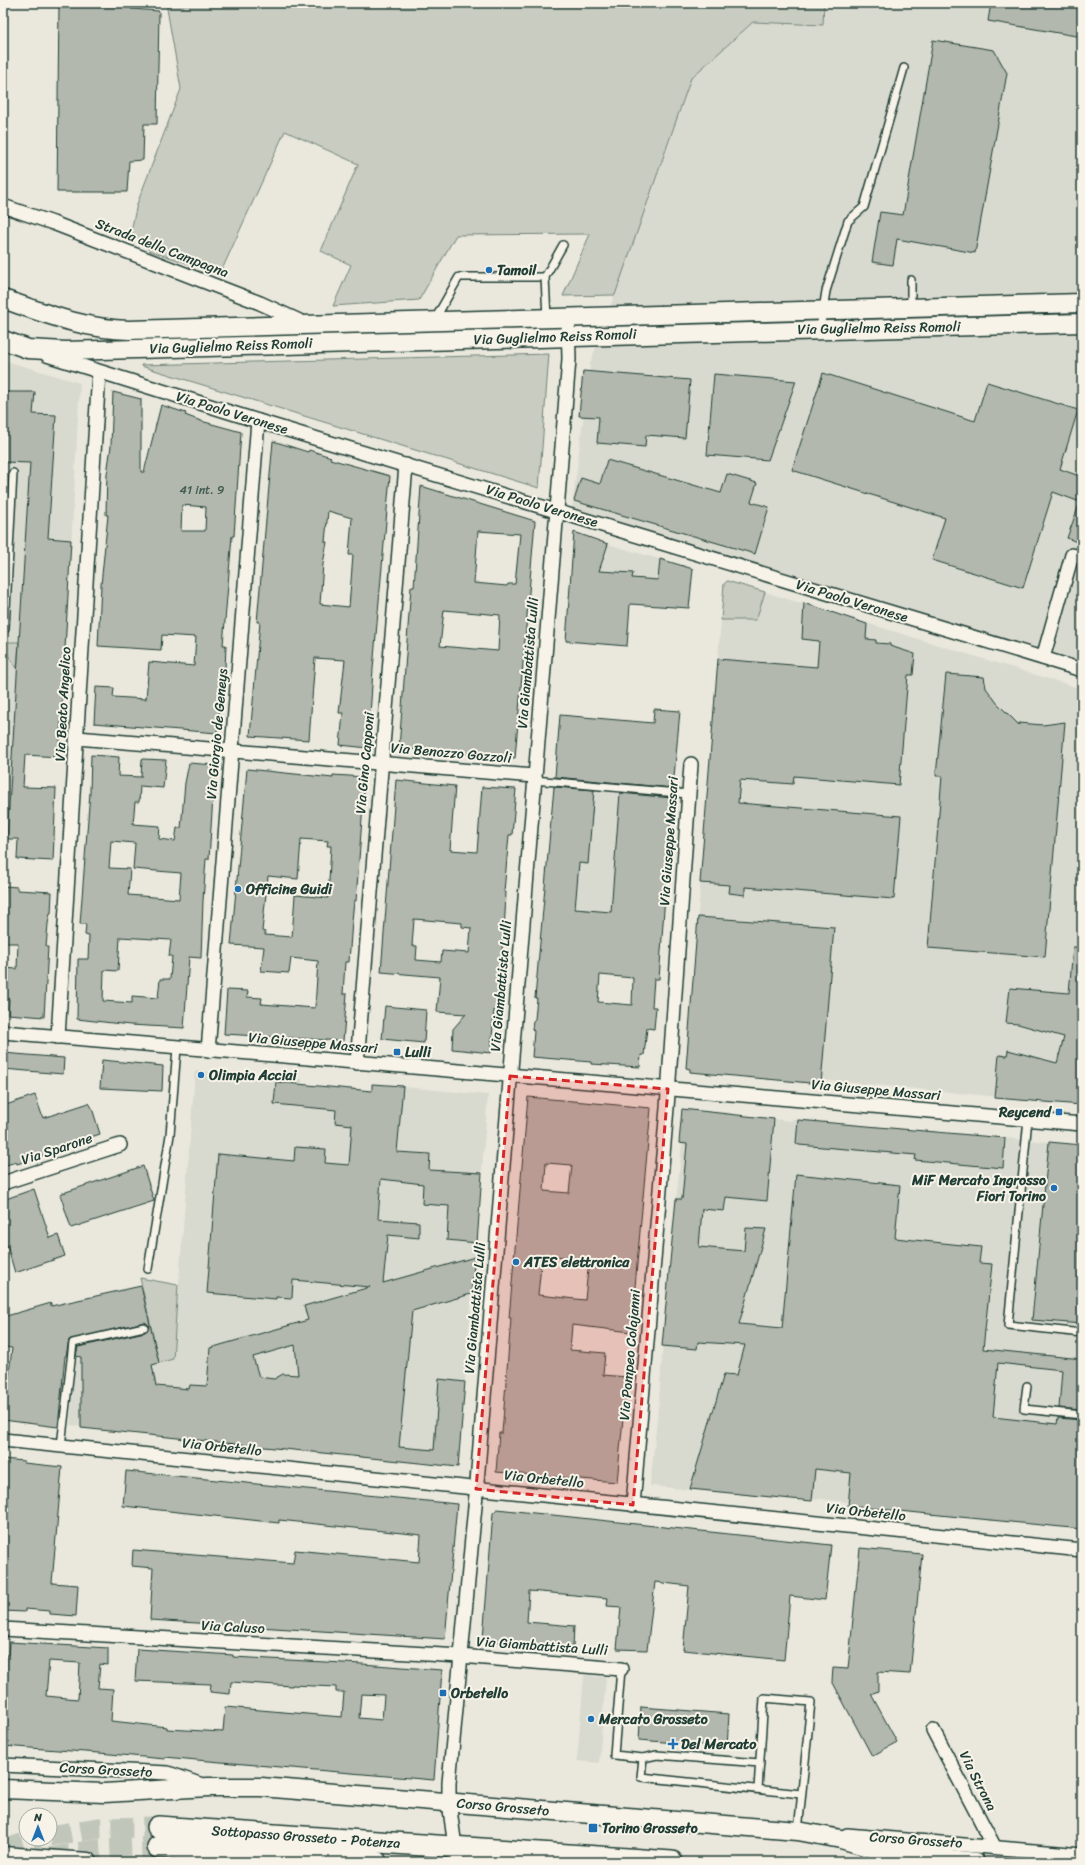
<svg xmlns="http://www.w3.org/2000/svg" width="1085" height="1865" viewBox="0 0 1085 1865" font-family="Sriracha,sans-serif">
<rect width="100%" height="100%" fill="#eae8dd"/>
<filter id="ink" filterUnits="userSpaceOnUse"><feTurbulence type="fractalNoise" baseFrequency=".025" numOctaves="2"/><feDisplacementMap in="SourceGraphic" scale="8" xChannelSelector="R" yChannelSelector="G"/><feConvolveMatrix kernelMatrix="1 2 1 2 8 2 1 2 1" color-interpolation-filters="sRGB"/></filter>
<g filter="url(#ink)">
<!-- built -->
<g fill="#d9dacf">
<path d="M826,3h256v667l-510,-162 18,-144 101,-286 62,-56 70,3z"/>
<path d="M3,360l77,23 -16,297 -47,-3 -14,239z"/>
<path d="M574,532l17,5v2l102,30 -4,39 -59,-4 -3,42 -61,-4z"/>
<path d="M765,592l39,12 1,-1 45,15 232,71v416l-248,-24 -13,-1v4l-47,-4v-1l-84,-7v-3l-4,-1 35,-448 35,-1z"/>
<path d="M554,787l119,11 -14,181 -59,-4 -55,-68z"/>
<path d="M195,1071l107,8v6l54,4 15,2 1,-7 116,11 -30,372 -388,-42 6,-75 75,-17 22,26z"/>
<path d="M682,1109l49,4v2l61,6v-2l113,10v2l13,1v-2l164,15v384l-234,-23v-4l-36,-4v3l-162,-15 9,-87 6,-86 17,-170h-3z"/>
<path d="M584,1675l22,2 -7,86 -22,-2z"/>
</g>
<!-- green -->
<g fill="#c8ccc1" stroke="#74847a">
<path d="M166,3h658l-1,22 -70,-3 -62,56 -76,217 -52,1 27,-62 -134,1 -37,65 -86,6 18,-41 -30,-14 37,-87 -73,-33 -65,143 -70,-23 -19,-20 6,-27 44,-115z"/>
<path d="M549,354l-10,134 -398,-122v-1z"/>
<path d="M727,581l38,11 -9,28h-35l3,-36z"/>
<path d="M3,642h16l-2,27c-4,-8 -14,-18 -14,-27z"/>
<path d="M140,1278l38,7 -5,74 -14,4z"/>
</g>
<!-- building -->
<g fill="#b2b8ae" stroke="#1f3d34" fill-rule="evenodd">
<path d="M59,3h72v6l28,2 -2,113h-13l-1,36 -14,1 -2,31h-70z"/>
<path d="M991,3h91v34l-94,-16z"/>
<path d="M933,40l61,10 13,23 -32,180 -78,-14 -4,26 -21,-3 8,-50 23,3z"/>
<path d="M583,371l107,9 -5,58 -39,-3 -1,12 -48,-4 2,-26 -20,-1z"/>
<path d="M823,373l152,48 12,-39 91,28 -18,59 22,8v67l-15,-6 13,-36 -27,-10 -30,96 -91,-28 13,-42 -153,-48z"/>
<path d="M714,374l82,7 -28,79 -61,-5z"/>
<path d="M3,392h32l-2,22 23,1 -8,123 23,2 -12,217 -34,-2 -2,32 33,1 -3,73 -36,-2 1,-20h-11l23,-376 -27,-1z"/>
<path d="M113,392l28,7v73h3l17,-67 25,8 -1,2 16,6 40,11 -7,104h-2l-9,109h3l-1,24 -2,19h-2l-1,8 -3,37 -123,-10 2,-36 18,1 -1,9 33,2 3,-37 45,4 2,-29 -34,-2 -1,15 -63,-4 3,-61 7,-70h-2l1,-41 4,-28zM182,505l24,2 -1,24h-24z"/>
<path d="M273,441l35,11 1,-2 22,7 -1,2 60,17 -17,193 -5,79 -28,-3 3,-32h-4l6,-53 -30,-2 -6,82 -59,-4 10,-114h-3zM328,511l24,7 -3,37h4l-4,52 -29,-3 3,-40 4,-22h-2z"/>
<path d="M607,460l114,33 6,-19 30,9 -6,19 18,5 -14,47 -181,-53 7,-23 19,6z"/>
<path d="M421,486l114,35 -20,237 -116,-10 12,-161h3zM478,531l42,3 -5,50h-7l-1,2 -33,-3zM444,610l56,5 -2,36 -58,-5z"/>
<path d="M574,532l34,12 -9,27 34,2 -1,5 26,2 2,-21 33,10 -4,39 -59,-4 -3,42 -61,-5z"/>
<path d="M804,603l63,21 -1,15 10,1v3l14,1v2l25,8 -2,21h-5l-9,110 -105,-9 -1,8 -53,-4 -2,23 163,13 -7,83 -149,-12v8l-16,-2 1,-8 -30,-2 18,-224 99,8 2,-26 -17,-2z"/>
<path d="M946,674l38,3 2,11 11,15 22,22v-2l24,2 22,-3 -20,235 -117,-9 14,-172h-6z"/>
<path d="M654,709l26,2 -7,77 -118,-11 5,-62 93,8z"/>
<path d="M91,755l28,2 -1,19 23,1 1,-18 24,1 -3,28 -23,-2 -1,16h-4l-2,22 27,2 -1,13 16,2 2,-13h4l4,-45 4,-20 26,2 -6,94h-3l-3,42 -2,57 -12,-1 -5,71 -54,-3 -53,-6 1,-60h10l1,-23 -4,-1 1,-11h-6l10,-132zM111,841l24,2 -2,26 48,4 -2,26 -51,-4 2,-26 -21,-1zM120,937l51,3 -2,16h3l-2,23h-10l-2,19 -26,-2v7l-29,-2 1,-31 14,1z"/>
<path d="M247,769l86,9v-3l32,2 -9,124h-2l-2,20 -3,41h-4l-2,32h4l-4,47 -119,-7 3,-44 21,1 -1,6 15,1 -1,6 54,4 3,-47 -27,-3 -2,15 -28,-2 3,-24 -33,-2zM301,839l27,2 -1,5h4l-3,52 -33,-3 -3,42 -27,-2v-3l-3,-1 6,-55 30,3z"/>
<path d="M396,780l59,6 -5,64 27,2 5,-65 34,2 -4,46h-3l-5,57h2l-1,22 -8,96h-3l-3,43 -39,-4 1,-20 13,-15 -29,-2 3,-35 -59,-5zM414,919l48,4v4l9,1 -2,25 -27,-2 -1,11 -25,-2 1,-14h-5z"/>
<path d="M554,787l40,3 -6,74 -9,-1 -4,46 36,3 9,-119 52,5 -13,181h-5l-2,28h4l-2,22 -7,-1 -3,27h-3l-1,12 -49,-3v-2l-59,-5 2,-26 -2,-2 1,-8 2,-2 2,-21h-2zM600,975l33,3 -1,27 -34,-3z"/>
<path d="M5,886l12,1v3l35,2 -1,21h-1l-2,11 -2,23h2l-4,70 -36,-3 1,-15h-6v-31l14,1 1,-26h-15z"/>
<path d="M698,917l136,10 -13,157 -131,-12v-3l-4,-1z"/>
<path d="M1073,947h9v158l-87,-7 4,-43 8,1 1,-6 49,13 7,-26 -46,-13 -12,-1 4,-35 59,5z"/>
<path d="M385,1006l41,4 -2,33 -42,-4z"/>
<path d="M3,1053l61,5 -1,16 -60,-5z"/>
<path d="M102,1060l61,6 -1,25 -62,-3z"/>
<path d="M276,1082l96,9v-7l31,2 -6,66 33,2 -1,16 53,3 -5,70 -30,-3 2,-34 -27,-2 1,-20 -42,-5 -3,40 41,3v16l-31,-3 -5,48 92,-26 -4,37 -59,17 -13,136 35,3 5,-71 26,3 -7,85 -377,-39v-71l-5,-1 2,-9 67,-15 4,-6 -4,-4 -76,18 -3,16h-1l-7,71 -55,-7v-29h4l5,-43 -9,-1v-30l48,-14v3l90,-20 18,77 -7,2 4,21 33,3 1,-4 17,1 3,-38 98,-28 -4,-14 66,-19 -77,-7 -1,18 -16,-1v2l-69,-6 11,-139 76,7 1,-14 31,2 -1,14 24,2 3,-40 -17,-2 1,-13 -62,-6zM295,1345l3,30 -15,-1 -9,5 -15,-2 -6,-20z"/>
<path d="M35,1095l8,23 46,-15 3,5 8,26 -47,16v2l-36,12 -1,-2 -13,4v-60z"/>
<path d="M528,1097l123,11 -20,224 -59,-7 -2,25 35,3 -2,22 24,2 -10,105 -121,-10 3,-39h3l9,-115h-2zM546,1163l26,2 -3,28 -25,-2zM542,1255l47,4 -4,41 -47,-5z"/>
<path d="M682,1109l92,10 -7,82 -41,-4 -2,14 -22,-2 -3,38 45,4 2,-23 20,1 -27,95 43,4 14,-154 104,11 -5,53 86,9 -2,16 13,1 -9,85 99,10v51l-23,-2 3,-38 -64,-7 -5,54 64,7 1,-6 24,2v109l-234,-23 3,-33 -36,-4 -3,32 -122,-12 34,-115 13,1 8,-30 -47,-3 -1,7 -35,-3 14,-147h6l5,-55 -8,-1z"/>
<path d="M798,1120l207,18 -2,30 -88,-8 1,-5 -117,-10 -3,-2z"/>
<path d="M1049,1142l33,3v179l-50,-4z"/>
<path d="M143,1166l11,35 -83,27 -11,-34z"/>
<path d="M34,1189l16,49 8,-3 7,21 -50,17 -8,-28 -4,1v-46z"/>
<path d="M3,1459l21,2v2l38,4 -10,116 26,2 -2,31 -26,-2v-3l-25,-2v3l-22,-1z"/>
<path d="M126,1471l331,33 -12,135 -295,-19 3,-52 -21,-2 1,-16 160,13 2,-13 124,12 2,-27 -142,-15v3l-156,-17z"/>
<path d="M497,1509l334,36 -6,55 -35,-4 -6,64 -101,-10 6,-64 -34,-4 -8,68 -30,-1 4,-42 -14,-1 1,-8 -79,-7 -2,31 47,4 -1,21 -86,-6 -4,-3 10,-125z"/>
<path d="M860,1548l62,6 -12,120 -32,-2v19l-7,3 26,48 -25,14 -40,-75 1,-13 15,1z"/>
<path d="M9,1642l99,6v17l-8,-1 -2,24 15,1 -2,32 56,6v2l56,3 2,-25 117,10 2,-25h-8v-5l-44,-2v1l-61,-4 -1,12 -20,-2 1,-8 -76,-3 2,-32 96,6v2l129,7 80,6 -8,110 -237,-20 -32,-3v2l-66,-6 -96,-7v-53h2l1,-38h2zM49,1661l31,2 -2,36 -32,-3zM361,1694l23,1 -2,25 -23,-2z"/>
<path d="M641,1707l88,7 -2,33 -88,-7z"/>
</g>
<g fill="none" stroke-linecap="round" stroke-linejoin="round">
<!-- primary-tunnel -->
<g stroke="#c1c6bb" stroke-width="21" stroke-dasharray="21 10" stroke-linecap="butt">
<path d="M50,1836l48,-8 60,-1"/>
<path d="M3,1850l36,-11"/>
<path d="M49,1858l51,-9 58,-2"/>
</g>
<!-- service casing -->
<g stroke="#1f3d34" stroke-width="10">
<g id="service">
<path d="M911,280v29"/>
<path d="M547,318l-2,-41 18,-32"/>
<path d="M434,321l25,-44h86"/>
<path d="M820,329l6,-38 22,-70 16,-14 40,-139"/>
<path d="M5,629l8,-156"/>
<path d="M534,780l154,14"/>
<path d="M1028,1119l-20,206 74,8"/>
<path d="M148,1269l22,-134 7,-87"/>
<path d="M1027,1386l-3,23 58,6"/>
<path d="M61,1446l12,-103 71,-16"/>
<path d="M621,1669l-7,86 29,3 14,-3 103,8"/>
<path d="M643,1758l-2,19 160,17"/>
<path d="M758,1789l6,-91 47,4 -13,129"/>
</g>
</g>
<!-- minor casing -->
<g stroke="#1f3d34" stroke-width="16">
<g id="minor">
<path d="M3,206l50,17 207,80 46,21"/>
<path d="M47,355l211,66 824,249"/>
<path d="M1043,658l29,-103 10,2"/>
<path d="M77,738l457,38"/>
<path d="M3,1032l1079,92"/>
<path d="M58,1037l41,-665"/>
<path d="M208,1051l50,-630"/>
<path d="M357,1063l49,-598"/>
<path d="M3,1183l117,-38"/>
<path d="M3,1440l1079,110"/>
<path d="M633,1505l34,-397 24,-344"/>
<path d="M3,1629l457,27 161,13"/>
<path d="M933,1730l61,116"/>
<path d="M3,1765l165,8 34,12"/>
<path d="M847,1835l235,20"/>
<path d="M457,1862l-8,-60v-19l26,-277 82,-996 12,-151 -1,-42"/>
</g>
</g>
<!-- secondary casing -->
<g stroke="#1f3d34" stroke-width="21">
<g id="secondary">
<path d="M3,299c41,14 81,30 126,31l953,-27"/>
<path d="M3,340l25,9 37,2 1017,-28"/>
<path d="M3,1789l101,4 104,-6h53l537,44 43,8 41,12 93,11"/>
<path d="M3,1856l85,6"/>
</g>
</g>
<!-- primary casing -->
<g stroke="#1f3d34" stroke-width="24">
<g id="primary">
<path d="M158,1827l514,35"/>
<path d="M158,1847l218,15"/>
</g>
</g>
<!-- service -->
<use href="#service" stroke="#f7f3e8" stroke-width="7"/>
<!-- minor -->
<use href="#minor" stroke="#f7f3e8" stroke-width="13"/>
<!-- secondary -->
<use href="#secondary" stroke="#f7f3e8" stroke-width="18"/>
<!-- primary -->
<use href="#primary" stroke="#f7f3e8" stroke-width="21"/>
</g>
</g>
<!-- marked area -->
<path fill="#d62828" fill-opacity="0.2" stroke="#d62828" stroke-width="3" stroke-dasharray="8 5" stroke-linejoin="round" d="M510,1076l158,13 -35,416 -157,-16z"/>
<!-- markers -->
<g fill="#1f6fb2" stroke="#f7f3e8" stroke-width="1.5">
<circle cx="489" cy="270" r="4"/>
<circle cx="238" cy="889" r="4"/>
<rect x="393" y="1048" width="8" height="8" rx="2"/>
<circle cx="201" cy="1075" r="4"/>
<rect x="1055" y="1108" width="8" height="8" rx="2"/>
<circle cx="1054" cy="1188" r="4"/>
<circle cx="516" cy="1262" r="4"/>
<rect x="439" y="1689" width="8" height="8" rx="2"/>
<circle cx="591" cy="1719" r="4"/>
<path d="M671 1738h4v4h4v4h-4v4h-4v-4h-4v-4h4z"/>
<rect x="588" y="1823" width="10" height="10" rx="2"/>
</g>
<g text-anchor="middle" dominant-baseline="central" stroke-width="4" stroke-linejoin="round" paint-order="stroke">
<!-- number labels -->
<g font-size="12" fill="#445c52">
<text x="202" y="490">41 int. 9</text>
</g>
<!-- street labels -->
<g font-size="14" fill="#1f3d34" stroke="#f7f3e8">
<text transform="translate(162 248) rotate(21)">Strada della Campagna</text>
<text transform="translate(879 328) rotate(-1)">Via Guglielmo Reiss Romoli</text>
<text transform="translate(555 337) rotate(-2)">Via Guglielmo Reiss Romoli</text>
<text transform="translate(231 346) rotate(-2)">Via Guglielmo Reiss Romoli</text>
<text transform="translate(232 413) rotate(17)">Via Paolo Veronese</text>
<text transform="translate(542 506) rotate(17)">Via Paolo Veronese</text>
<text transform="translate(852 601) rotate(17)">Via Paolo Veronese</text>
<text transform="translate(528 663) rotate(-85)">Via Giambattista Lulli</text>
<text transform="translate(63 704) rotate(-87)">Via Beato Angelico</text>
<text transform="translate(217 734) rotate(-85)">Via Giorgio de Geneys</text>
<text transform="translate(451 753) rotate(5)">Via Benozzo Gozzoli</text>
<text transform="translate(365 763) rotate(-85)">Via Gino Capponi</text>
<text transform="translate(669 841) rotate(-86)">Via Giuseppe Massari</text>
<text transform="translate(501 986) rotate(-85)">Via Giambattista Lulli</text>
<text transform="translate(313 1043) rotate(5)">Via Giuseppe Massari</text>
<text transform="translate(876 1090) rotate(5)">Via Giuseppe Massari</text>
<text transform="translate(57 1149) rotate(-18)">Via Sparone</text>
<text transform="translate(475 1308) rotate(-85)">Via Giambattista Lulli</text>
<text transform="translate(630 1355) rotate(-85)">Via Pompeo Colajanni</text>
<text transform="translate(222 1447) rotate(6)">Via Orbetello</text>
<text transform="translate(544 1479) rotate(6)">Via Orbetello</text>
<text transform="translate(866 1512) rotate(6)">Via Orbetello</text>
<text transform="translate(233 1627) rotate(3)">Via Caluso</text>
<text transform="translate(542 1646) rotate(4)">Via Giambattista Lulli</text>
<text transform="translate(106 1770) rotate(3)">Corso Grosseto</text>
<text transform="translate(978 1781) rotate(63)">Via Strona</text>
<text transform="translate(503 1807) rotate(5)">Corso Grosseto</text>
<text transform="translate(306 1837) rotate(4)">Sottopasso Grosseto - Potenza</text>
<text transform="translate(916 1840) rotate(4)">Corso Grosseto</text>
</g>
<!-- poi labels -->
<g font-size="14" font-weight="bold" fill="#1f3d34" stroke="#f7f3e8" text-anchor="start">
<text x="497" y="270">Tamoil</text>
<text x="246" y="889">Officine Guidi</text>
<text x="405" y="1052">Lulli</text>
<text x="209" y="1075">Olimpia Acciai</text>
<text x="1051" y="1112" text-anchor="end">Reycend</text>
<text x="1046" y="1180" text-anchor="end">MiF Mercato Ingrosso<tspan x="1046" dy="16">Fiori Torino</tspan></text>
<text x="524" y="1262">ATES elettronica</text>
<text x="451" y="1693">Orbetello</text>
<text x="599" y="1719">Mercato Grosseto</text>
<text x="681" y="1744">Del Mercato</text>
<text x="602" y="1828">Torino Grosseto</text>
</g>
</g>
<!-- margin -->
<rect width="1085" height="1865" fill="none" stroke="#f7f3e8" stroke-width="16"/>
<rect x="8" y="8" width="1069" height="1849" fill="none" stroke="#1f3d34" stroke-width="1.5" filter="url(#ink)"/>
<!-- north arrow -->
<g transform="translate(38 1827)"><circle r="19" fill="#f7f3e8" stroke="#a1aaa0"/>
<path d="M0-3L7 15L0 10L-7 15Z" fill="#1f6fb2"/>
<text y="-6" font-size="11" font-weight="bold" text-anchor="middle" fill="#1f3d34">N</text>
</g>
</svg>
